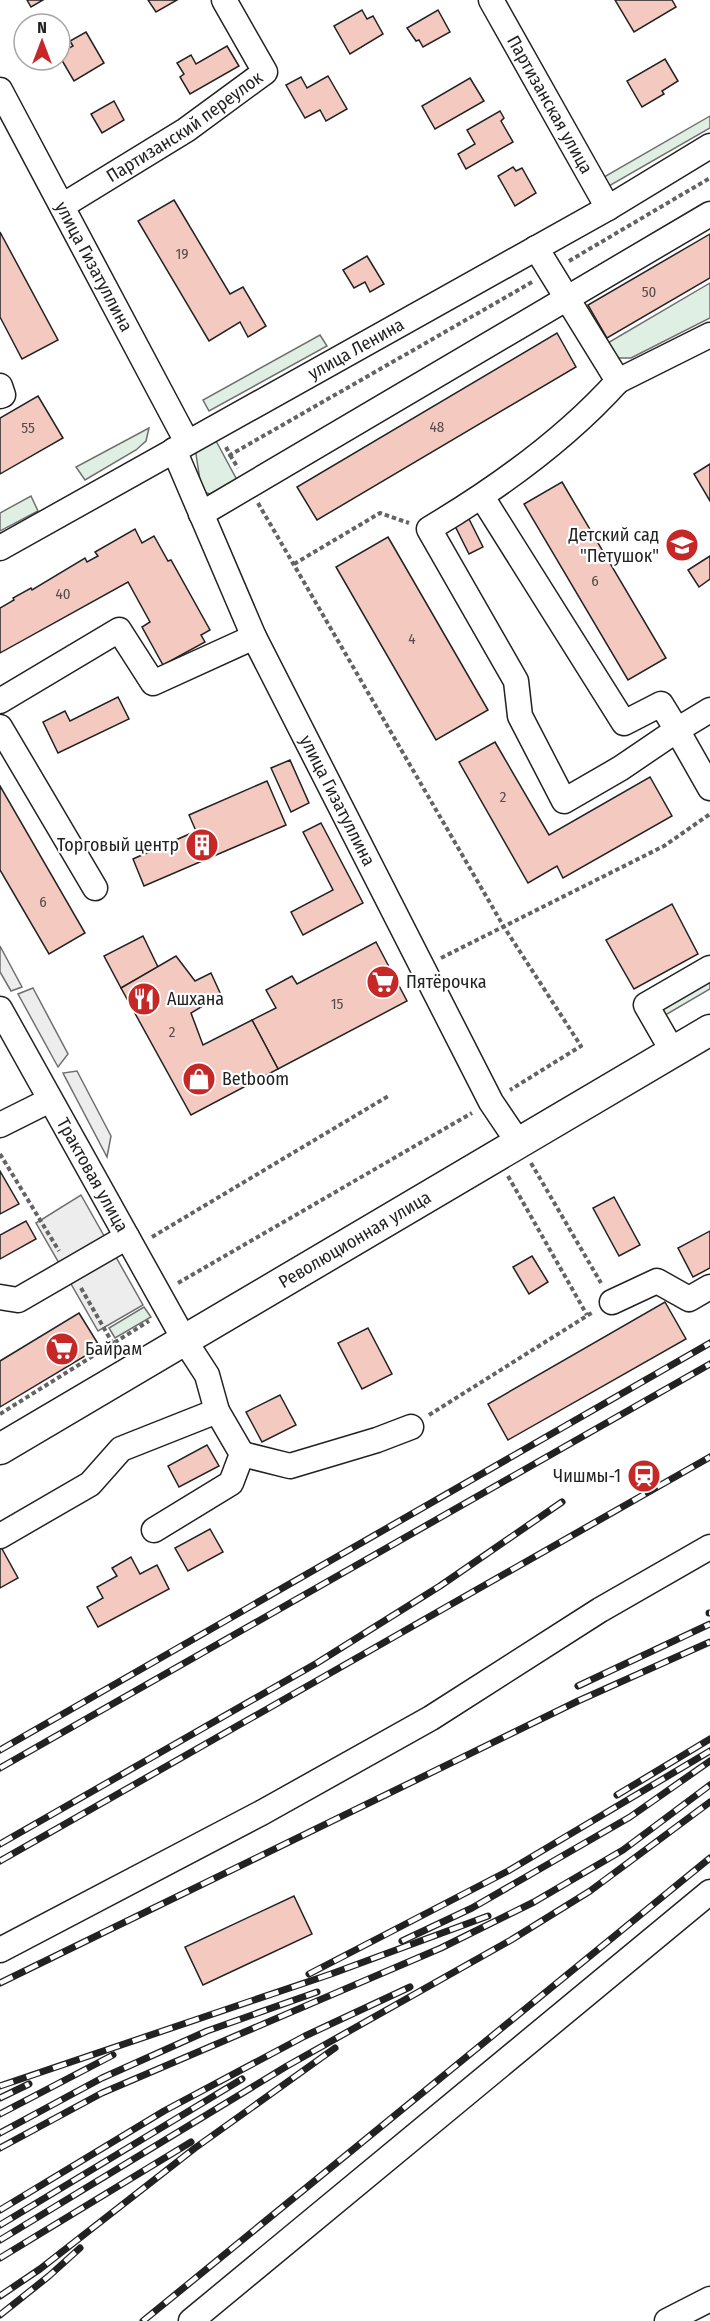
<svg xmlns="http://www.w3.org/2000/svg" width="710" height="2321" viewBox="0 0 710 2321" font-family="'Fira Sans Condensed',sans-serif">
<rect width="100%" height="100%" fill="#fff"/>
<!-- green -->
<g fill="#e0efe3" stroke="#6f6f6f" stroke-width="1.5">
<path d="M710,116v12l-101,58 -5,-9z"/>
<path d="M710,283v35l-79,40h-13l-12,-14z"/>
<path d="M320,335l7,11 -118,65 -6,-11z"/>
<path d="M149,428l-3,13 -10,9 -51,30 -9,-13z"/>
<path d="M215,439l22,41 -24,15 -9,-3 -3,-5 -5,-33 2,-5z"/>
<path d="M31,496l7,15 -38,20v-18z"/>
<path d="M710,976v13l-48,28 -5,-10z"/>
<path d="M144,1307l7,10 -36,21 -6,-10z"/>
</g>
<!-- parking -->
<g fill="#ededed" stroke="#6f6f6f" stroke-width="1.5">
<path d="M0,946l22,41 -11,4 -11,-19z"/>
<path d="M33,988l35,66 -10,13 -40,-73z"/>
<path d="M77,1071l34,65 -4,21 -44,-84z"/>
<path d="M81,1195l62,110 -45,26 -62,-108z"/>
</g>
<!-- building -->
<g fill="#f3c9c0" stroke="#222" stroke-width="1.5">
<path d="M27,0h16l-12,7z"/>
<path d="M148,0h29l-21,12z"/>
<path d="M615,0h57l4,7 -42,25z"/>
<path d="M362,10l5,9 6,-3 10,18 -33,20 -16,-28z"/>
<path d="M438,10l12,22 -27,15 -4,-7 -3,1 -9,-13z"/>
<path d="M86,32l18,31 -30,18 -14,-24v-4l13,-7 -3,-5z"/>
<path d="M227,46l12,20 -49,28 -10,-17 4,-3 -7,-11 14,-8 5,9z"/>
<path d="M665,59l13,22 -16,10 2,3 -22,13 -15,-26z"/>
<path d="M328,76l19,33 -21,12 -6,-11 -15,8 -19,-33 15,-8 6,11z"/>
<path d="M470,78l14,23 -49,28 -13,-23z"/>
<path d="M114,101l10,19 -22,13 -11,-19z"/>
<path d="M500,111l4,7 -3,3 12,21 -47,27 -8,-15 17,-10 -8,-14z"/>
<path d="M513,167l3,4 6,-3 14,25 -21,13 -17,-30z"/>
<path d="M174,200l56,94 13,-7 23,39 -18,11 -8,-15 -31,19 -71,-120z"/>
<path d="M0,232l58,108 -36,19 -22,-42z"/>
<path d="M710,234v44l-103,60 -19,-33z"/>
<path d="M367,256l17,28 -14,8 -5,-10 -11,6 -11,-18z"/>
<path d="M557,333l19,34 -259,153 -20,-33z"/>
<path d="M38,396l25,42 -63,36v-56z"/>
<path d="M710,464v37l-16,-27z"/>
<path d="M562,482l104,176 -38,22 -104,-176z"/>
<path d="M468,517l15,30 -14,7 -15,-30z"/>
<path d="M135,529l7,14 12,-7 14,25 3,-1 39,70 -9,5 4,7 -42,23 -21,-38 8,-5 -22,-40 -128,71v-45l14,-8 -1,-2 18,-10 1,2 53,-32 2,4 11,-6 -3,-4z"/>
<path d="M388,537l100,173 -52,30 -100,-173z"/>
<path d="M710,556v23l-11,8 -11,-17z"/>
<path d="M118,697l11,22 -71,34 -15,-31 22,-11 5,10z"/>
<path d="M495,742l54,93 101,-58 22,39 -109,62 -6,-12 -29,17 -69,-121z"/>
<path d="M290,760l19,43 -18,9 -20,-44z"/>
<path d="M267,781l19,44 -142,61 -11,-27 63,-28 -7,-16z"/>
<path d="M0,786l85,147 -36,21 -49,-84z"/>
<path d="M321,823l42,80 -60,32 -12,-23 42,-22 -30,-58z"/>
<path d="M672,904l26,50 -64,35 -28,-49z"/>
<path d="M143,936l15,31 -37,21 -17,-32z"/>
<path d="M376,942l31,59 -129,68 -26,-49 24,-12 -10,-18 26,-14 5,8z"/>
<path d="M176,956l19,25 16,-8 10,22 -30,18 12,32 49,-25 26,49 -87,46 -70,-127z"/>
<path d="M0,1171l19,33 -19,10z"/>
<path d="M614,1197l26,48 -21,11 -26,-48z"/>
<path d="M26,1221l10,18 -36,20v-24z"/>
<path d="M710,1231v37l-17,9 -15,-29z"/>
<path d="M532,1256l16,26 -19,12 -16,-27z"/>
<path d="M665,1302l21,37 -178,101 -20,-36z"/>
<path d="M79,1313l21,34 -100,60v-46z"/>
<path d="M368,1328l24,46 -30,15 -24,-46z"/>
<path d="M280,1395l16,30 -34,17 -16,-30z"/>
<path d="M207,1445l12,21 -40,21 -11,-21z"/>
<path d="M210,1529l13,23 -35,19 -13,-23z"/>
<path d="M1,1547l17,31 -18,10v-40z"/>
<path d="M131,1557l9,17 17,-9 12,24 -71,38 -11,-20 16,-9 -6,-11 20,-11 -5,-8z"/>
<path d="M294,1896l18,38 -109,51 -18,-38z"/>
</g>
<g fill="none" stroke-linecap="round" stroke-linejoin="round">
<!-- minor casing -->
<g stroke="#222" stroke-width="27">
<g id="minor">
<path id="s1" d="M491,0l117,208"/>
<path id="s2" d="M0,90l187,352"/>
<path id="s3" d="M62,206l124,-76 79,-58 -41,-72"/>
<path d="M536,248l82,133 92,-46"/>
<path d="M0,386l3,9 -3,1"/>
<path id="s4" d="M174,450l80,187 237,465 27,40"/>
<path d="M482,497l142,226 37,-19 16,26 -56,38 -57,33 -44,-85 -4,-35 -87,-152c69,-41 135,-88 189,-148"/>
<path d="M201,514l509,-300"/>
<path id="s5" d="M0,548l608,-340 102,-62"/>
<path d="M0,701l119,-71 34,53 101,-46"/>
<path d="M710,710l-33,20 33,58"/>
<path d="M0,727l95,161"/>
<path id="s6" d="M0,1009l185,332 22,34 10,36 25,43 -11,29 -77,47"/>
<path d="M673,1052l-27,-47 64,-37"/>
<path d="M0,1125l50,-25"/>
<path d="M0,1297l18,3 109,-63"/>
<path d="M612,1302l45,-21 32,18 21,-12"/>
<path d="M242,1454l48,12 87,-26 34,-13"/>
<path d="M0,1536l90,-52 31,-35 96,-38"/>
<path d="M0,1950l263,-138 168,-94 169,-108 110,-63"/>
<path d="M191,2321l519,-429"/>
<path d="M667,2321l43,-22"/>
</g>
</g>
<!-- major casing -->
<g stroke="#222" stroke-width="33">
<g id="major">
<path id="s7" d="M0,1449l710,-419"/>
</g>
</g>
<!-- path -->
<g stroke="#646464" stroke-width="4" stroke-dasharray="4.5 3" stroke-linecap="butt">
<path d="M569,261l141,-83"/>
<path d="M226,447l4,8 304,-174"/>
<path d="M230,455l8,13"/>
<path d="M258,503l246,424 77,119 -71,44"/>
<path d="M294,564l86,-51 29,10"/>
<path d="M441,958l223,-112 46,-32"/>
<path d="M0,1154l59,97"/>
<path d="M531,1163l70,120"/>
<path d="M508,1176l79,139"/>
<path d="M152,1237l238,-142"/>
<path d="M178,1283l294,-170"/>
<path d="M81,1288l32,56"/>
<path d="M0,1414l149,-93"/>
<path d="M429,1415l164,-103"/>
</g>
<!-- minor -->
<use href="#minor" stroke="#fff" stroke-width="24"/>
<!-- major -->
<use href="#major" stroke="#fff" stroke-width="30"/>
<!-- rail casing -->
<g stroke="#222" stroke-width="7">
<g id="rail">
<path d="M709,1613h1"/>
<path d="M578,1686l132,-62"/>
<path d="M0,1750l710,-407"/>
<path d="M0,1768l710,-404"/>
<path d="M617,1795l93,-56"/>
<path d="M0,1844l317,-181 123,-77 122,-84"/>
<path d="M0,1861l710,-404"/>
<path d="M402,1941l70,-33 158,-91 80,-56"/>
<path d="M309,1974l199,-103 202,-120"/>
<path d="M0,1983l578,-282 132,-59"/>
<path d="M0,2086l331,-112 157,-58"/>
<path d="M0,2098l29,-14"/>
<path d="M0,2114l113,-59"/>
<path d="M0,2133l102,-55 105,-47 110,-39"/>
<path d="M0,2148l102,-55 339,-145 93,-46 89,-52 87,-65"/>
<path d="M0,2210l164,-99 141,-75 105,-49"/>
<path d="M0,2225l242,-146"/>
<path d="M0,2240l287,-174 224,-126 79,-49 120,-89"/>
<path d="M0,2258l191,-116"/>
<path d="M0,2296l40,-27 155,-121 140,-100"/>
<path d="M0,2315l49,-39 31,-28"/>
<path d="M143,2321l567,-463"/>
</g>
</g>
<!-- rail -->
<use href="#rail" stroke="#fff" stroke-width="4.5" stroke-dasharray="14" stroke-linecap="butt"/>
</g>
<!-- icons -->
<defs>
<g id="school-disc" transform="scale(1.725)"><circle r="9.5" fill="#c62828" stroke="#fff"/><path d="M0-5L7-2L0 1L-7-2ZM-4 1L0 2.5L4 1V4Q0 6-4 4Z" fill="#fff"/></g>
<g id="building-disc" transform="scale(1.725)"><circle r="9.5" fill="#c62828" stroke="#fff"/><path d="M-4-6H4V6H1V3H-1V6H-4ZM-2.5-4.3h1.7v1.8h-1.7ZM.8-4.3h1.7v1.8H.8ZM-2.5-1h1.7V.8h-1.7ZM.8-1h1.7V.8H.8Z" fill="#fff"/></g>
<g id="supermarket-disc" transform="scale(1.725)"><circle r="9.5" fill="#c62828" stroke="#fff"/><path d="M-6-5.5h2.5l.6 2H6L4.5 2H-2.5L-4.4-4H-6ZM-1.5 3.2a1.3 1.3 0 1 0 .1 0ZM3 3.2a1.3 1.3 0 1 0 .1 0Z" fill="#fff"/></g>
<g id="restaurant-disc" transform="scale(1.725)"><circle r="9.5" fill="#c62828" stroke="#fff"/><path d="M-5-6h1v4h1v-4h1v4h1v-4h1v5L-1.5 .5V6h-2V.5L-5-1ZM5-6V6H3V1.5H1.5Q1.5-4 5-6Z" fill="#fff"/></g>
<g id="shop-disc" transform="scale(1.725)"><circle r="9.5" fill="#c62828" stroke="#fff"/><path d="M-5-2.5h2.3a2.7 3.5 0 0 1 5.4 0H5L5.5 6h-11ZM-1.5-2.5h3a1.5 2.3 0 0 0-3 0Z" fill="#fff"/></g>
<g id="station-disc" transform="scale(1.725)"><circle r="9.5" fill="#c62828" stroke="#fff"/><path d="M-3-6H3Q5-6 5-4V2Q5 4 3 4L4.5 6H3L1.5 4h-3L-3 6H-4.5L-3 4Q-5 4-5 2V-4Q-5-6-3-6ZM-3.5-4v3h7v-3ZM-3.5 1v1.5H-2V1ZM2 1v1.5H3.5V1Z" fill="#fff"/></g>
</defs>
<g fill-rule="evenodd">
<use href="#school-disc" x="682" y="545"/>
<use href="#building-disc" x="202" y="845"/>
<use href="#supermarket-disc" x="383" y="982"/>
<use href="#restaurant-disc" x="144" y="999"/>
<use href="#shop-disc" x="199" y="1079"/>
<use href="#supermarket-disc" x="62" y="1349"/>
<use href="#station-disc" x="644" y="1476"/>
</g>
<g text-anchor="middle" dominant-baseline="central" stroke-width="4.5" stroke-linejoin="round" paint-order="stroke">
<!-- number labels -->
<g font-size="15" fill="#564c4a">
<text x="182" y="254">19</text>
<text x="649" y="292">50</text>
<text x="437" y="427">48</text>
<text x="28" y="428">55</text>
<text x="595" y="581">6</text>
<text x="63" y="594">40</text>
<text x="412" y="639">4</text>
<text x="503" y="797">2</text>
<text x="43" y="902">6</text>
<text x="337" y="1004">15</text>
<text x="172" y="1032">2</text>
</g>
<!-- street labels -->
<g font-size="18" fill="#222" stroke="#fff">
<text stroke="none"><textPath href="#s1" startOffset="120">Партизанская улица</textPath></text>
<text stroke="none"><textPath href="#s3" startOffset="146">Партизанский переулок</textPath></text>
<text stroke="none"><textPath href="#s2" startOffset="200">улица Гизатуллина</textPath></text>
<text stroke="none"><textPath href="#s5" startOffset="408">улица Ленина</textPath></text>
<text stroke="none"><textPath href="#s4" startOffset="387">улица Гизатуллина</textPath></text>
<text stroke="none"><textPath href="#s6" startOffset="190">Трактовая улица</textPath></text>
<text stroke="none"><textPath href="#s7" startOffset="412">Революционная улица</textPath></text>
</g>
<!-- poi labels -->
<g font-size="18" fill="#222" stroke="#fff" text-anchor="start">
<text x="659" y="535" text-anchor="end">Детский сад<tspan x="659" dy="21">"Петушок"</tspan></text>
<text x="179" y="845" text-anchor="end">Торговый центр</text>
<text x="406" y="982">Пятёрочка</text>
<text x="167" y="999">Ашхана</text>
<text x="222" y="1079">Betboom</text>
<text x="85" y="1349">Байрам</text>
<text x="621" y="1476" text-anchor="end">Чишмы-1</text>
</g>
</g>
<!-- north arrow -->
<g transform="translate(42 42)"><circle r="28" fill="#ffffff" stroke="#a7a7a7" stroke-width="1.5"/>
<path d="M0-4.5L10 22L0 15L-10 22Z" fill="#c62828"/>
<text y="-9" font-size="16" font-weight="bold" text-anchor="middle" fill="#222222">N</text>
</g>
</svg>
